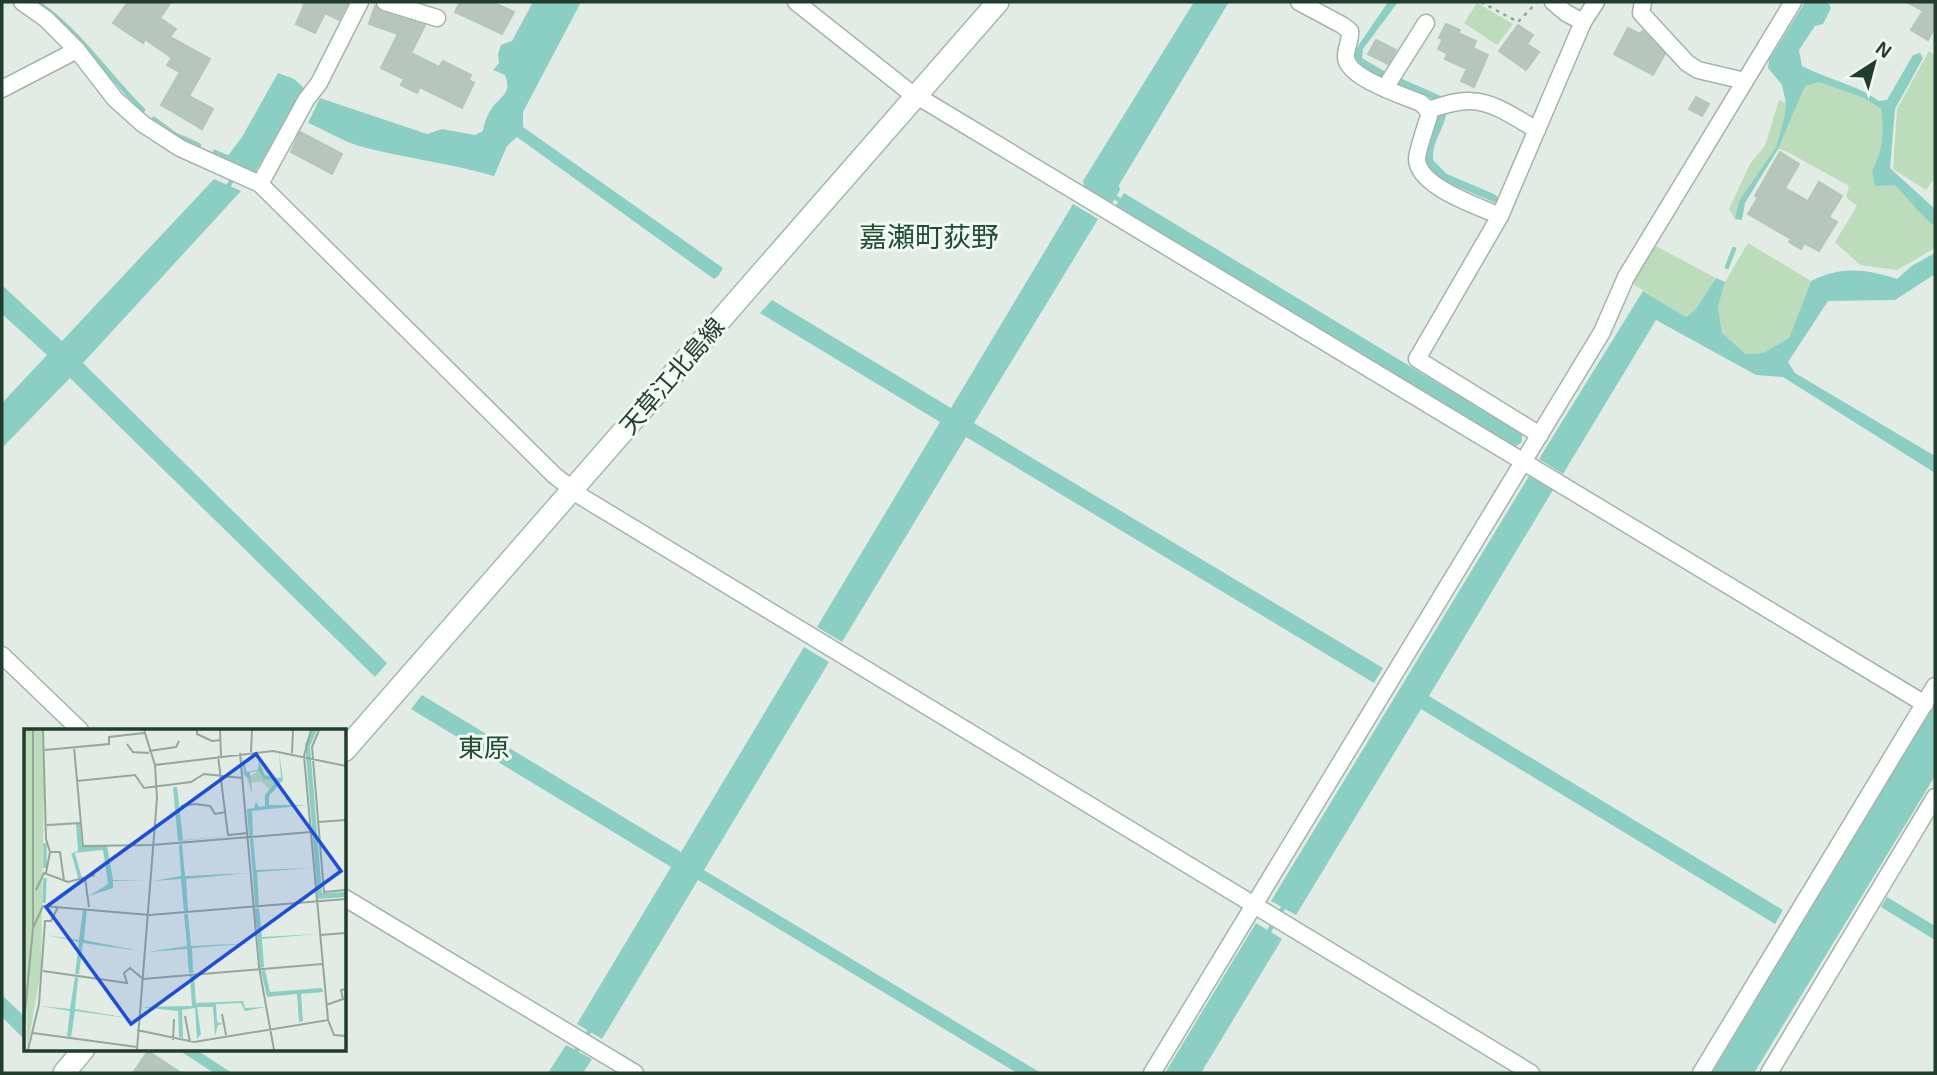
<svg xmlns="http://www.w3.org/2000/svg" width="1937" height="1075" viewBox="0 0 1937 1075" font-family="Helvetica,'Noto Sans JP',sans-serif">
<rect width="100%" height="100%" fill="#e2ece4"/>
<!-- green -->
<g fill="#bddcbb">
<path d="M1477,3l36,21 -16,21 -33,-22z"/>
<path d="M1929,51l6,4v122l-9,13 -33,-21 4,-60z"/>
<path d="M1819,82l45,16 17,11c3,24 2,40 -9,62l3,14h20l25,28 15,14v21l-38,22 -37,-5 -25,-23 22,-36 -11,-9 3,-11 -63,-35 -8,-2 27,-64z"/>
<path d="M1779,100l7,3 -2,16 -8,28 -37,54 -4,18 -6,-10 21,-45 15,-18z"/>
<path d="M1748,243l63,38 -22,57 -26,15 -17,1 -24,-21 -4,-26 7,-25z"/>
<path d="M1654,245l62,33 -21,32 -9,7 -55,-34z"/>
</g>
<!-- water -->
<g fill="#8bcfc4">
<path d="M533,2h48l-58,110v15l200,141 -4,7 -5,4 -197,-142 -10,9 -13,30c-44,-13 -91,-18 -135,-30 -17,-5 -34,-16 -51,-23l12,-25 107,36 15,-5 33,6 8,-4c1,-9 6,-20 12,-27 10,-10 16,-14 10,-29l-12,-5 6,-7 -1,-9 3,-9 11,-4z"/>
<path d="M1194,2h35l-110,183 1,5 -9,15 -27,-18 -1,-6z"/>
<path d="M1388,2h10l-35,47 -1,9 22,13 57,25c14,16 -3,35 -7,52 -1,4 -1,8 -1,12l14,14 47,20 5,4 -3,5 -55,-23 -11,-10 -6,-14 9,-29 6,-13 -4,-14 -63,-26 -18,-14 2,-11z"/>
<path d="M1805,2h23l3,6 -8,16 -8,2 -16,24 3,16c24,13 54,18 77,35l8,-1 26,-45 7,-2 3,5 -28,51 -5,59 45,41v18l-15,-14 -25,-28 -20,1 -3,-15c11,-22 12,-38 9,-62l-17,-11 -45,-16 -14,4 -27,63 -33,54 -3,17 -7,-1 4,-18 37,-54 8,-28 2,-16 -4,-18 -14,-17 1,-8z"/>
<path d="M278,73l16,6 12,11 -51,82 -28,-13v-2l15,-20z"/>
<path d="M214,179l27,12 -158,172 304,300 -12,14 -305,-299 -68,70v-45l45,-48 -45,-41v-29l60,56z"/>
<path d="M1124,193l398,241v8l-7,5 -400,-240z"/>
<path d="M1073,204l25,15 -124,204 409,245 -9,15 -408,-246 -124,205 -25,-15 123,-205 -180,-109 12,-13 179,108z"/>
<path d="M1935,253v21l-40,26 -67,1 -40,61 7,11 140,83v17l-152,-96 -27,-2 -100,-55 -93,154 -24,-15 104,-168 43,26 9,-7 21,-32 9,4 -7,25 4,26 24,21 17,-1 26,-15 22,-57c31,-15 54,-12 86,-2l16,-14z"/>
<path d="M1529,476l24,14 -124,206 354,214 -8,14 -354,-215 -125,206 -25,-14z"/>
<path d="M804,647l25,15 -125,208 337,203h-24l-319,-193 -96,159 -25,-15 94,-157 -260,-158 11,-14 259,157z"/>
<path d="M1935,703v73l-181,297h-42z"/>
<path d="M1887,897l48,29v14l-54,-33z"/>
<path d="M1256,923l26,16 -81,134h-36z"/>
<path d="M2,995l24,23v23l-24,-24z"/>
<path d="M566,1045l26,14 -9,14h-35z"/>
<path d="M177,1049h18l37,24h-18z"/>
</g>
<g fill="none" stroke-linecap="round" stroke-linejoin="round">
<!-- stream -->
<g stroke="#8bcfc4" stroke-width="4.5">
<path d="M37,2c42,28 70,73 106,108"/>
<path d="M154,119l22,16 23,10"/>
<path d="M215,152l12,5"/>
<path d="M227,188l14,-23"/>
<path d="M1115,197l4,3"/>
<path d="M1727,267l7,-18"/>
<path d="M1269,931l14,-23"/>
<path d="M576,1051l13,-19"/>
</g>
</g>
<!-- building -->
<g fill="#b7c6bc" stroke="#b4c5b9" stroke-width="2">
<path d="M128,2h43l-11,16 16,11 -6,8 40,22 -21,37 24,13 -11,20 -41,-24 19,-33 -13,-7 5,-7 -27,-19 -2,4 -30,-20z"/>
<path d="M302,2h46l-9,18 -14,-7 -10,20 -19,-9 8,-19 3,2 1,-2z"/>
<path d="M460,2h32l22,10 -12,22 -47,-22z"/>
<path d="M1907,2h28v25l-7,13 -17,-10 12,-19z"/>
<path d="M375,6l7,6 43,13 -14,28 28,14 4,-6 28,14 -2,5 5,3 -12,25 -42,-21 -3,6 -16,-8 3,-6 -23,-11 17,-34 -29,-10z"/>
<path d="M1446,24l14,6 -2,3 18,8 -3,7 15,7 -14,32 -13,-6 6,-12 -22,-10 2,-6 -9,-4 5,-10 -4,-1z"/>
<path d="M1518,25l15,10 -6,9 12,8 -13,18 -27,-19z"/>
<path d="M1628,28l12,6 2,-3 2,1 21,22 -12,21 -39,-21z"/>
<path d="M1376,40l20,10 -8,14 -20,-10z"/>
<path d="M1696,97l13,7 -7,12 -13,-7z"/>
<path d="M300,132l42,22 -10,20 -41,-22z"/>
<path d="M1780,152l19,12 -14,24 23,13 11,-19 23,14 -13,21 8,5 -18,29 -15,-8 -3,6 -12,-7 2,-3 -43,-25 10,-17 -3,-1z"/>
<path d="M148,1051l33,22h-48z"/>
</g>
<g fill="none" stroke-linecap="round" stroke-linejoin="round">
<!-- street casing -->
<g stroke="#a5b4a9" stroke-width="19">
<g id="street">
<path d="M22,2l24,17 31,31 38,49 28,25 37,24 80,36 294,291 28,22 949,576"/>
<path d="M385,2l52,16"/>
<path d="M796,2l111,88 1018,614"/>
<path d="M1299,2l43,23 8,6c1,10 -5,18 -4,27 2,20 58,38 75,45l7,7 1,6c-3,10 -12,35 -12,43 1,28 61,47 83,57"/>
<path d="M1553,2l13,11 17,9"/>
<path d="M1643,2l-2,11 46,50 11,7 47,11"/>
<path d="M1385,88l41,-65"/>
<path d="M2,89l75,-39"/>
<path d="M1428,110c13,-4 29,-10 43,-9 24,1 46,18 66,29"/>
<path d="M260,184l46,-84 13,-17 41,-81"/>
<path d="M1540,435l-123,-76 83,-143 83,-194 13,-20"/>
<path d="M2,655l78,75"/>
<path d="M345,898l290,175"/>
<path d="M1152,1073l450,-741 24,-55 167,-275"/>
<path d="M1701,1073l234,-387"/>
<path d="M1769,1073l166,-276"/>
</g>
</g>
<!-- secondary casing -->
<g stroke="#a3baab" stroke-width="24">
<g id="secondary">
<path d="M345,750l653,-748"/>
<path d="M64,1073l20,-24"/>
</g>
</g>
<!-- path -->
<path stroke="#83ae93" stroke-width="2.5" stroke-dasharray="3.5 5" stroke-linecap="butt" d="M1481,2l37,20 19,-20"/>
<!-- street -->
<use href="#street" stroke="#fff" stroke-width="16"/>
<!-- secondary -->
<use href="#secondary" stroke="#fff" stroke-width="21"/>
</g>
<g text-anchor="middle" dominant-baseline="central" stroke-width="6" stroke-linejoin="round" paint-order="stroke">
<!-- street labels -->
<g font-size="24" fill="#223c2d" stroke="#f2f8f3">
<text transform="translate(672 376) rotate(-49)">天草江北島線</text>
</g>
<!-- neighbourhood labels -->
<g font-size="26" fill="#1f4e33" stroke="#f2f8f3">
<text x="484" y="748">東原</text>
</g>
<!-- quarter labels -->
<g font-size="28" fill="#1f4e33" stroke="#f2f8f3">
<text x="929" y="237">嘉瀬町荻野</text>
</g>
</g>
<!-- overview -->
<g transform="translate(24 729)">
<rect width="322" height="322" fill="#e2ece4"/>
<path d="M0,1h18l2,50 -3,191 -14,79zM235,42l18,9 -8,9 -8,-8 -10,2 1,11 -5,-16z" fill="#bddcbb"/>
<path d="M288,1h5l-7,16 12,147 24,-1v5l-28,2 -13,-155zM255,24l4,27 -14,16v9h38l-55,6 1,24 -4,1 -2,-27 7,-1 2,-6 3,5 6,-1v-11l12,-15 -13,-1 -5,-8 -9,1 2,22 -3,-15 -5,-4 -2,-19 5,16 11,-2 1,-9 6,15 16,2zM149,58h4l6,53 63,-5 -68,6zM52,95h4l2,23 25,-2 6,35 32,1h-32v7l-24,8 19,-12 -5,-34 -30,3 5,-2zM226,109h3l3,32 56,-2 -55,4 2,33h-4zM158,115l3,32 64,-3 -63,6 2,32h-4l-3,-32 -28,2 28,-5 -2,-31zM235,179l3,29 55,-3 -55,5 2,28 -4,1 -5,-59zM63,180l-3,31 56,11 -57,-8 -4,31h-4l4,-32 -33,-7 33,5 4,-30zM160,185h4l3,32 64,-3 -63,5 1,25h-4l-2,-24 -40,3 40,-6zM241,241l5,22 52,-4 1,4 -22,2 2,27 -4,1 -2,-28 -30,3 -6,-26zM166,247h4l2,27 47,-2 2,7 21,-1 -21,4 -4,-8 -25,1 1,18 6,2 -5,1 -3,11 -2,-29h-16l4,27 -4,5 -2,-31 -13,2 1,28 -4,-1 -1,-26 -37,-4 51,-1zM51,248l3,1 -3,31 60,10 -60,-8 -4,26 -4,-1 3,-25 -29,-5 29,3z" fill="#8bcfc4"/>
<path fill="none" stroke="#8bcfc4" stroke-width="3.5" d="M21,114v25M49,124l7,25M20,174l1,-25"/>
<path fill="none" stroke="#95a69b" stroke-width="2" d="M19,1l3,109 4,13h10l4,29M120,1l11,35M173,1v4l15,7 9,-1M196,1l1,26M287,1l-7,26 24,264M295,1l-7,17 12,145 22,-2M103,15l6,8 16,1M50,18l9,99 69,-1 159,-13M21,21l64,-6v-7l35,-4M125,22l27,-4 3,-6M227,23l1,-22M216,24l19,214 15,83M268,24l1,-23M194,27l10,79 20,-2M53,52l58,-6 9,13 47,-6 13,-8 38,4M157,77l14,-2 15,2 5,8 11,-2M294,93l28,-2M23,96l34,-2M22,144l4,-21M61,149l4,29M12,161l8,-17 24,9 27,-7M9,199l10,-22 107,9 196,-16M296,206l26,-2M19,242l84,12 -3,-10 6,-5 13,11 179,-15M0,243v-242M302,276l17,-6 -2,-9 5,-1M198,285l4,21M161,287l5,26M0,294l9,-95v-198M113,301l57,12 134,-22 6,15 12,1M9,304l104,14M149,311l1,-21M4,321l11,-46 6,-83h6l7,-14M113,321l20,-252 -2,-33 118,-14 73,15"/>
<path fill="#1d4ed8" fill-opacity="0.15" stroke="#1d4ed8" stroke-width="3.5" d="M232,25l85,117 -210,153 -85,-117z"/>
<rect width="322" height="322" fill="none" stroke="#223c2d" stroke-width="3.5"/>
</g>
<!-- border -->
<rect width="1937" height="1075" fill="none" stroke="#223c2d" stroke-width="7"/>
<!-- north arrow -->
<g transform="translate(1874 63) rotate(36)" stroke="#f2f8f3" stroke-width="5" paint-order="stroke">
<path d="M0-5L12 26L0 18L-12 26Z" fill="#223c2d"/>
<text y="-10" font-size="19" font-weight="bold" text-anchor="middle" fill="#223c2d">N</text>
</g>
</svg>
